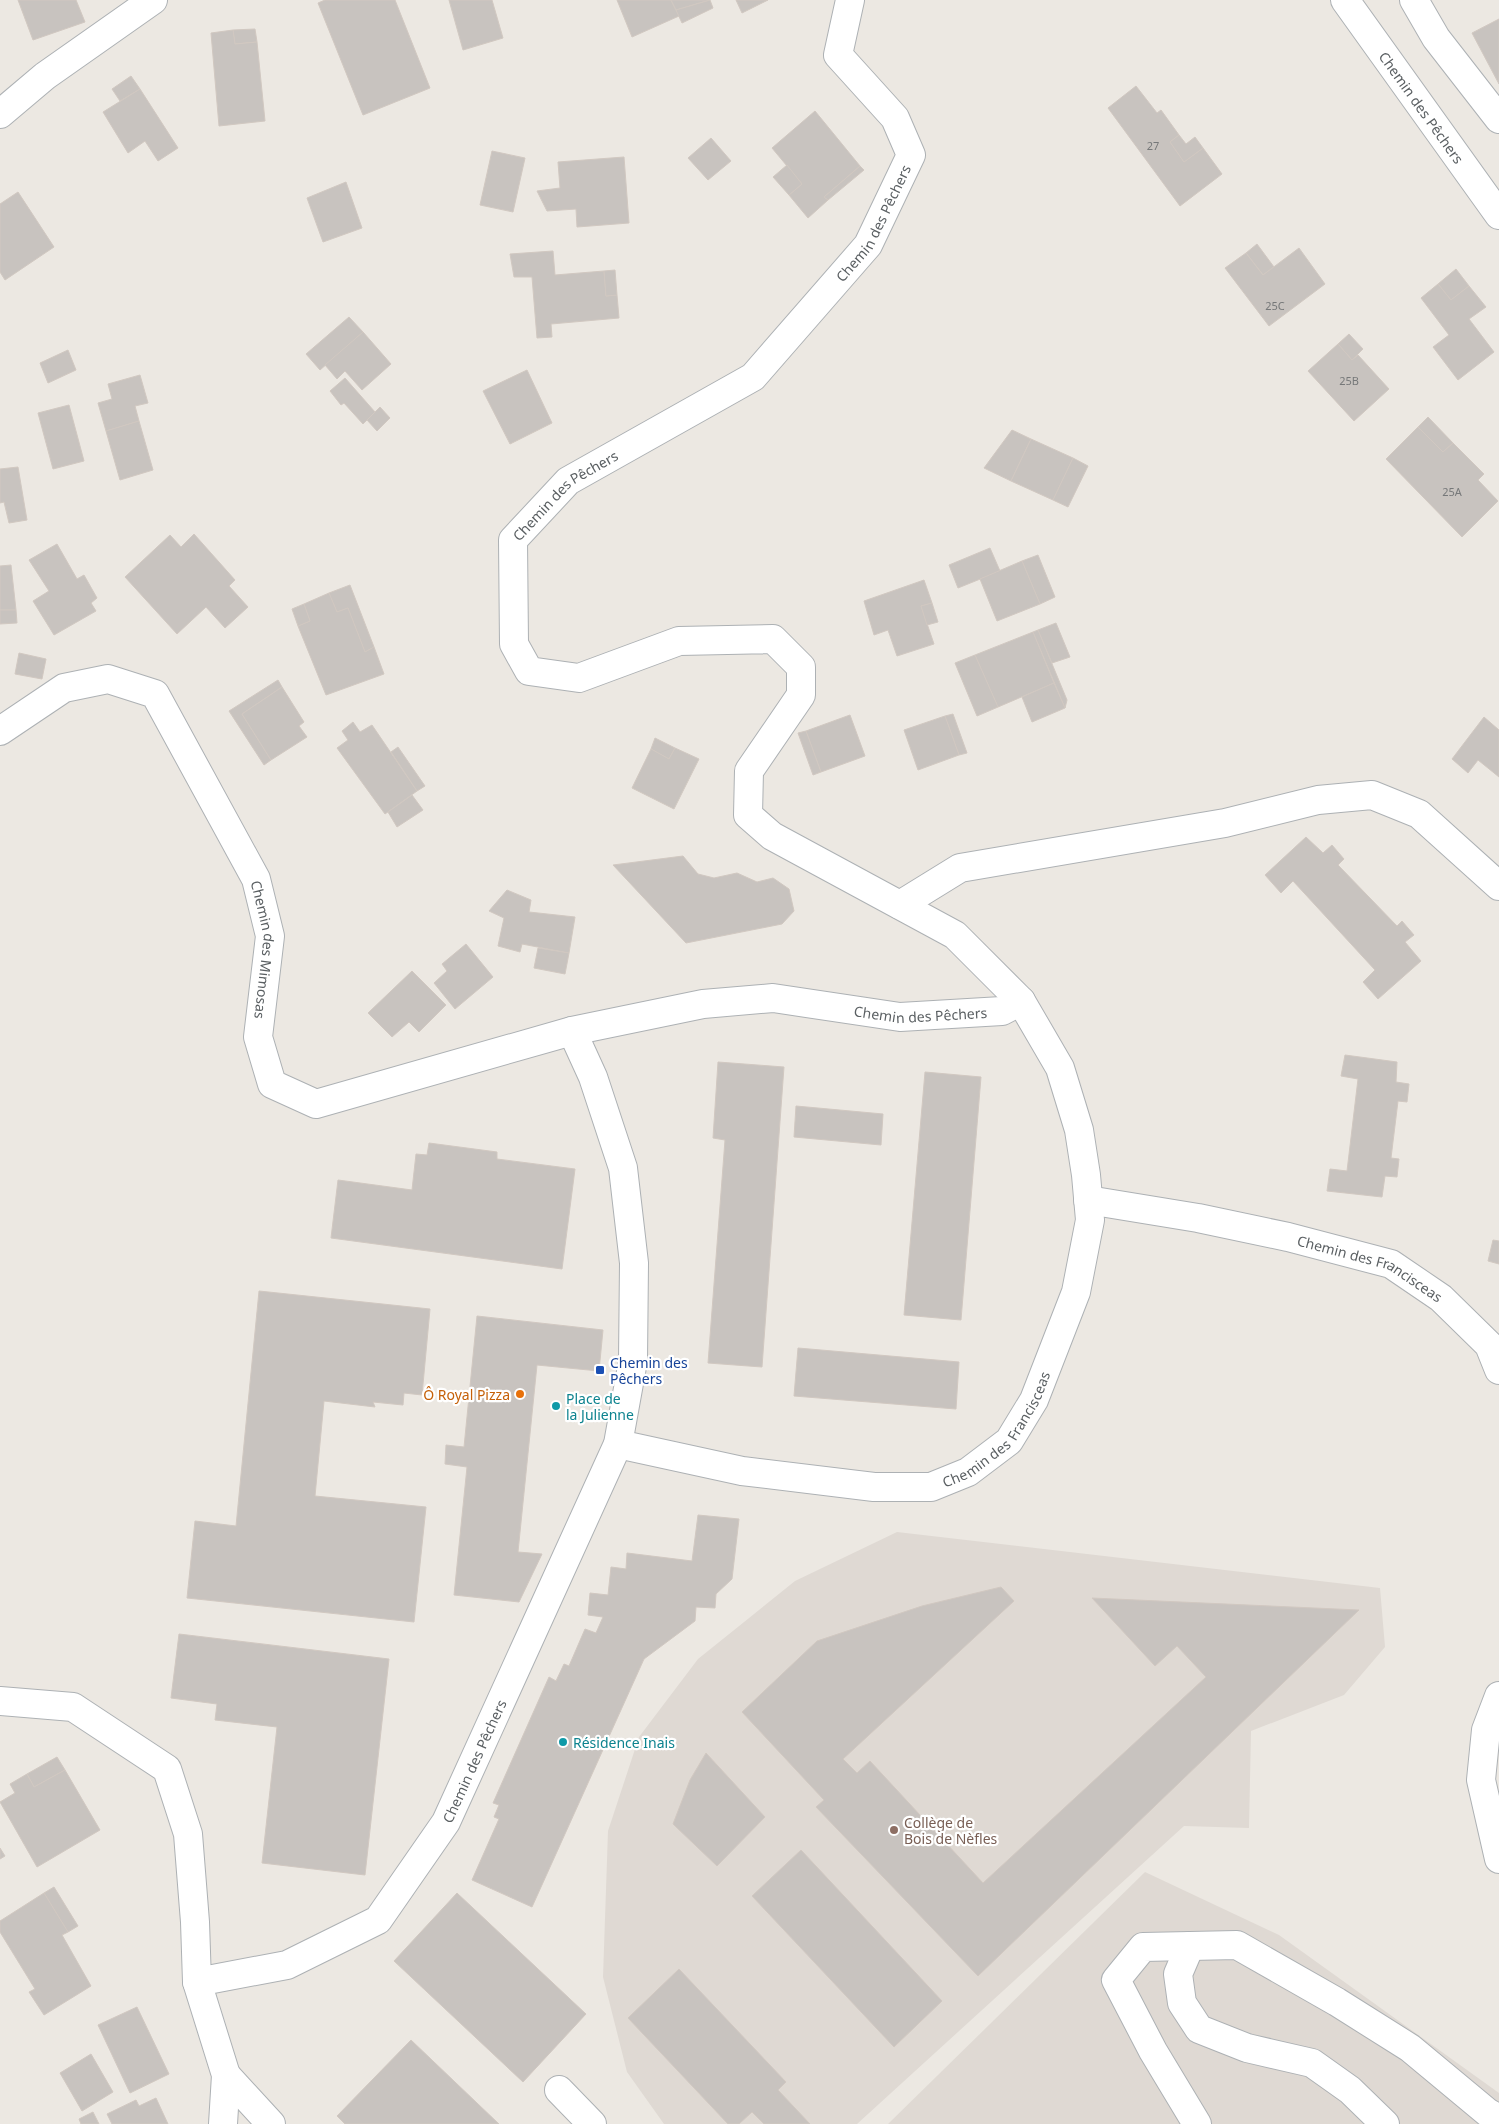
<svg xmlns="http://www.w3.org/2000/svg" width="1499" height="2124" viewBox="0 0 1499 2124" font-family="'Noto Sans',sans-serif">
<rect width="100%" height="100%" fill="#ece8e2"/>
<!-- education -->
<g fill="#dfd9d3">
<path d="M897,1532l483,56 5,59 -41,48 -93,36 -2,97 -65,-2 -327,298h-193l-37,-52 -24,-95 5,-146 31,-94 59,-78 97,-78z"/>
<path d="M1145,1872l134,63 220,158v31h-611z"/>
</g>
<!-- building -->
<g fill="#c8c3bf" stroke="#d1c8c1">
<path d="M18,0h58l9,22 -52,18z"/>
<path d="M325,0h70l35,88 -67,27 -45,-112z"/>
<path d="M449,0h43l11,38 -40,12z"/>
<path d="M617,0h54l8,16 -47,21z"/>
<path d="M671,0h39l-34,10z"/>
<path d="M710,0l3,8 -31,15 -6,-13z"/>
<path d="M736,0h32l-26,13z"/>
<path d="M1499,19v65l-27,-51z"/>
<path d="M255,29l2,13 -22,2 -2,-14z"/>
<path d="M233,30l2,14 22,-2 8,79 -46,5 -8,-93z"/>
<path d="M131,76l9,13 -20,12 -8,-12z"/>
<path d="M1136,86l21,27 4,-3 18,25 -9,7 14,20 19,-14 19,26 -42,32 -72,-98z"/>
<path d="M140,89l38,59 -20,13 -13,-20 -17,12 -25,-41z"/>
<path d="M815,111l45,55 -36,31 4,3 -20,18 -19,-23 13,-11 -30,-36z"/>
<path d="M1179,135l7,9 9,-7 8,11 -19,14 -14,-20z"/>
<path d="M711,138l20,23 -23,19 -20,-22z"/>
<path d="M492,151l33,7 -12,54 -33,-7z"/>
<path d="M624,157l5,66 -52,4 -1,-18 -29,2 -10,-20 23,-3 -2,-26z"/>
<path d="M787,165l15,19 -13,11 -16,-18z"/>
<path d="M860,166l4,4 -36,30 -4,-3z"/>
<path d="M346,182l16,46 -39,14 -16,-44z"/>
<path d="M18,192l36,55 -49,33 -5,-8v-68z"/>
<path d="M1257,244l17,23 -11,8 -17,-22z"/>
<path d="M1299,248l26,36 -56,42 -44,-58 21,-15 17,22z"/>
<path d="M553,251l2,24 49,-4 2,25 11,-1 2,23 -68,6 1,13 -15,1 -5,-61h-18l-4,-23z"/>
<path d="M1456,269l13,17 -18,14 -13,-16z"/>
<path d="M615,270l2,25 -11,1 -2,-25z"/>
<path d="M1438,284l13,16 18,-14 17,21 -17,12 25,33 -36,28 -25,-33 16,-12 -28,-37z"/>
<path d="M349,317l14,15 -43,38 -14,-16z"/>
<path d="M363,332l28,32 -29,26 -17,-19 -8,8 -12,-14z"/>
<path d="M1349,334l14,15 -11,11 -14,-16z"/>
<path d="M1338,344l14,16 6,-5 31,34 -35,32 -46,-50z"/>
<path d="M68,350l8,20 -28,13 -8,-20z"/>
<path d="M527,370l25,53 -42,21 -27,-53z"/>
<path d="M140,375l8,28 -13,3 4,15 -33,10 -8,-28 14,-4 -4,-15z"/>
<path d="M345,378l30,34 -12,12 -19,-21 -3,2 -11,-14z"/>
<path d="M69,405l15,56 -31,8 -15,-56z"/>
<path d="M380,407l10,11 -13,13 -10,-11z"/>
<path d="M1428,417l25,26 -10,9 -25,-25z"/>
<path d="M139,421l14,49 -33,10 -14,-49z"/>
<path d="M1418,427l25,25 10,-9 31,31 -6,6 20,21 -36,36 -76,-78z"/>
<path d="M1012,430l19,9 -20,42 -27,-13z"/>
<path d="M1031,439l42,19 -20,42 -42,-19z"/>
<path d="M1073,458l15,8 -20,41 -15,-7z"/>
<path d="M18,467l9,53 -18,3 -5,-21 -4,1v-34z"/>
<path d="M194,534l41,46 -6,6 19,21 -23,21 -19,-21 -29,27 -52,-57 45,-42 11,12z"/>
<path d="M57,544l20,35 7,-4 13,23 -6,5 5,8 -42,24 -21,-34 16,-10 -20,-31z"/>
<path d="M990,548l10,23 -42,17 -9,-23z"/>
<path d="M1038,555l17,42 -15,7 -18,-43z"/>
<path d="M1022,561l18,43 -43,17 -17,-42z"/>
<path d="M11,565l5,45h-16v-44z"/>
<path d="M924,580l8,23 -11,3 13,38 -37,12 -9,-26 -14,5 -10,-34z"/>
<path d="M350,585l24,62 -9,5 -17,-44 -11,4 -8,-19z"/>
<path d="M329,593l8,19 11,-4 17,44 9,-5 10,27 -58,21 -28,-69 12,-5 -6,-17z"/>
<path d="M932,603l6,19 -11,3 -6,-19z"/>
<path d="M304,604l6,17 -12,5 -6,-17z"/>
<path d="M0,610h16l1,13 -17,1z"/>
<path d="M1056,623l14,34 -18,6 -14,-33z"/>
<path d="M1038,630l29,70 -2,8 -32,-76z"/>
<path d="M1033,632l21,51 -56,24 -23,-52z"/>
<path d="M19,653l27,6 -4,20 -27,-5z"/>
<path d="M975,655l23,52 -21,9 -22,-53z"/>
<path d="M278,680l4,7 -40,27 29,46 -7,5 -35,-54z"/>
<path d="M1054,683l11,25 -33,14 -10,-25z"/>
<path d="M282,687l22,35 -5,4 8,11 -36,23 -29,-46z"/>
<path d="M953,714l14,39 -8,2 -14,-39z"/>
<path d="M850,715l15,41 -44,16 -15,-41z"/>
<path d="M945,716l14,39 -41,15 -14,-40z"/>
<path d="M1484,717l15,13v47l-21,-17 -10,13 -16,-14z"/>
<path d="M353,722l7,10 12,-7 45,66 -32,23 -48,-66 11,-8 -6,-9z"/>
<path d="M806,731l15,41 -8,3 -15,-42z"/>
<path d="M655,738l20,10 -6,11 -18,-10z"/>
<path d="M398,747l27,39 -8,5 -26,-39z"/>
<path d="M675,748l24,11 -25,50 -42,-21 19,-39 18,10z"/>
<path d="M412,795l11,15 -26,17 -9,-15z"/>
<path d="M1306,837l17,16 9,-8 12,14 -6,6 59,61 5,-5 12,14 -9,7 16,19 -43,38 -15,-17 12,-12 -82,-89 -12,12 -16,-18z"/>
<path d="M683,856l15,18 16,4 23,-5 20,9 16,-4 16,11 5,22 -12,13 -96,19 -73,-78z"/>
<path d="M507,890l24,10 -2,12 46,5 -6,36 -47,-9 -2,8 -22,-6 6,-28 -15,-7z"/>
<path d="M466,944l27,33 -38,32 -21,-26 13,-12 -5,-7z"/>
<path d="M538,948l31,5 -4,21 -31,-6z"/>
<path d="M412,971l34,34 -27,27 -10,-10 -17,15 -24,-24z"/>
<path d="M1345,1055l52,7 -1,20 13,2 -2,18 -9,-1 -7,57 8,1 -2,18 -12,-1 -3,21 -55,-6 3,-22 17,2 11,-92 -17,-3z"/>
<path d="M718,1062l66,5 -22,300 -54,-4 17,-223 -12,-2z"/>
<path d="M925,1072l56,5 -20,243 -57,-5z"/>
<path d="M796,1106l87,8 -2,31 -87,-8z"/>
<path d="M429,1143l68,9v7l78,10 -13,100 -231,-31 7,-58 74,10 4,-36 11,1z"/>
<path d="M1493,1240l6,1v23l-11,-3z"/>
<path d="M259,1291l171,18 -8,86 -18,-2 -1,12 -30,-3 2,5 -51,-6 -9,95 111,11 -12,115 -227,-24 8,-77 41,5z"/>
<path d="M477,1316l126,14 -4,41 -62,-6 -19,187 24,2 -23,48 -65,-7 13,-128 -22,-3 1,-19 18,2z"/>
<path d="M798,1348l161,14 -3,47 -162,-13z"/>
<path d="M698,1515l41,4 -7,60 -16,15 -1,14 -19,-1 -1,14 -51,38 -112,248 -60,-27 27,-61 -5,-2 5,-12 -6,-2 56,-126 7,4 8,-17 5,2 16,-37 11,4 7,-16 -15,-2 2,-22 18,2 3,-28 15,2 1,-16 65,8z"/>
<path d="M1001,1587l13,14 -171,158 14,14 13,-12 113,122 223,-206 -29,-31 -22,20 -63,-68 267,12 -381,366 -162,-169 8,-7 -82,-88 75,-71 105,-35z"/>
<path d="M179,1634l210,25 -24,216 -103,-12 15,-136 -62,-7 2,-16 -46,-6z"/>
<path d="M706,1753l59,64 -48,49 -44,-42 17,-44z"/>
<path d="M57,1757l8,13 -31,17 -7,-13z"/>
<path d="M65,1770l35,60 -63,37 -37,-65 15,-9 -5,-9 17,-10 7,13z"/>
<path d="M0,1848l5,8 -5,3z"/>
<path d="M801,1850l141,151 -48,46 -142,-151z"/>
<path d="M54,1887l24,39 -10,6 -24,-39z"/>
<path d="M44,1893l24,39 -6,3 29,51 -47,29 -15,-23 6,-3 -35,-57v-11z"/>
<path d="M457,1893l129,121 -63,68 -129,-121z"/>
<path d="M679,1969l107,113 -8,8 32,34h-46l-12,-12 -13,12h-11l-100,-106z"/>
<path d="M137,2007l32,67 -39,19 -32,-68z"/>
<path d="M411,2040l88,84h-154l-8,-8z"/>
<path d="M91,2054l22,38 -31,19 -22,-38z"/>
<path d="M156,2098l12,26h-56l-5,-10 29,-14 3,6z"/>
<path d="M93,2112l6,12h-18l-2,-5z"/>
</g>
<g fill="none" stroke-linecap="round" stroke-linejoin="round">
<!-- minor casing -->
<g stroke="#adb1b4" stroke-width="30">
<g id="minor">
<path id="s1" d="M1345,0l154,215"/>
<path d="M1414,0l22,38 63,81"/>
<path d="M0,114l45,-38 108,-76"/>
<path id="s2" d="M0,731l64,-43 44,-9 47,15 101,185 14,57 -12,101 14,47 44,20 256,-73 131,-27 70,-6 127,19 102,-6 19,-10"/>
<path d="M900,905l60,-37 265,-45 93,-23 54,-5 47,19 80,72"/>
<path id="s3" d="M1088,1200l110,18 90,19 103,27 50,34 48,47 10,25"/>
<path id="s4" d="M618,1444l124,27 132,16h57l37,-15 41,-31 25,-41 42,-108 14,-72 -4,-45 -7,-45 -19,-62 -39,-67 -66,-66 -183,-99 -24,-21 1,-44 52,-76v-28l-28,-28 -94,2 -100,37 -50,-7 -15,-27 -1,-104 55,-59 185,-104 115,-132 43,-90 -16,-37 -57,-63 12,-55"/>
<path d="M1499,1696l-13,34 -5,50 18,79"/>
<path id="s5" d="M0,1701l73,6 94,62 21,65 7,88 2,60 90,-17 91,-45 68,-98 172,-378 15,-83 1,-98 -11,-95 -30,-91 -21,-46"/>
<path d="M1190,1946l-12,28 4,29 17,26 48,19 65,15 38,27 35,34"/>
<path d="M197,1982l29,93 -3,49"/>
<path d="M226,2075l45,49"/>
<path d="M559,2090l33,34"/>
<path d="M1197,2124l-44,-73 -37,-71 27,-33 94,-2 100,57 73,46 77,64 12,7"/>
</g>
</g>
<!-- minor -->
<use href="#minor" stroke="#fff" stroke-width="28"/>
</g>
<!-- markers -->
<rect fill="#1a4fb4" stroke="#fff" stroke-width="2" x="595" y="1365" width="10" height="10" rx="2.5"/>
<circle fill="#e8710a" stroke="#fff" stroke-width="2" cx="520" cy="1394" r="5"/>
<g fill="#0f9aa8" stroke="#fff" stroke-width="2">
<circle cx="556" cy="1406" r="5"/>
<circle cx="563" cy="1742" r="5"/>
</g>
<circle fill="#8d6e63" stroke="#fff" stroke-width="2" cx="894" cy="1830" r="5"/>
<g text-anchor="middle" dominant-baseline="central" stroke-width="4.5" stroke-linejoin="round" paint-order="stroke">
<!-- number labels -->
<g font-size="11" fill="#767879">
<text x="1153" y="145">27</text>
<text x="1275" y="305">25C</text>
<text x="1349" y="380">25B</text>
<text x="1452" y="491">25A</text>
</g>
<!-- street labels -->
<g font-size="14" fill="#5a5f62" stroke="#fff">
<text stroke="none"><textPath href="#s1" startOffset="132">Chemin des Pêchers</textPath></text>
<text stroke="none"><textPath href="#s4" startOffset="2291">Chemin des Pêchers</textPath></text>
<text stroke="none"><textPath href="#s4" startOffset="1871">Chemin des Pêchers</textPath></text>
<text stroke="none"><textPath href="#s2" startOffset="454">Chemin des Mimosas</textPath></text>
<text stroke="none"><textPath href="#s2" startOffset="1259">Chemin des Pêchers</textPath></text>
<text stroke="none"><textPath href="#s3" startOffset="292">Chemin des Francisceas</textPath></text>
<text stroke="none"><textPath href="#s4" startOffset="408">Chemin des Francisceas</textPath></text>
<text stroke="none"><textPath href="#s5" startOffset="782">Chemin des Pêchers</textPath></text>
</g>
<!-- transit labels -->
<g font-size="14" fill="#164399" stroke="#fff" text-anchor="start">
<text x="610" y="1362">Chemin des<tspan x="610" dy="16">Pêchers</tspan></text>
</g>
<!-- food labels -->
<g font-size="14" fill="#c56008" stroke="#fff" text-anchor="end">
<text x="510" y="1394">Ô Royal Pizza</text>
</g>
<!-- culture labels -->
<g font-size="14" fill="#0d838f" stroke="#fff" text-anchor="start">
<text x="566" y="1398">Place de<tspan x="566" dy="16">la Julienne</tspan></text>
<text x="573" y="1742">Résidence Inais</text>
</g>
<!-- education labels -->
<g font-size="14" fill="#785e54" stroke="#fff" text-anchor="start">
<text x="904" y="1822">Collège de<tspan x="904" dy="16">Bois de Nèfles</tspan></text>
</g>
</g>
</svg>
